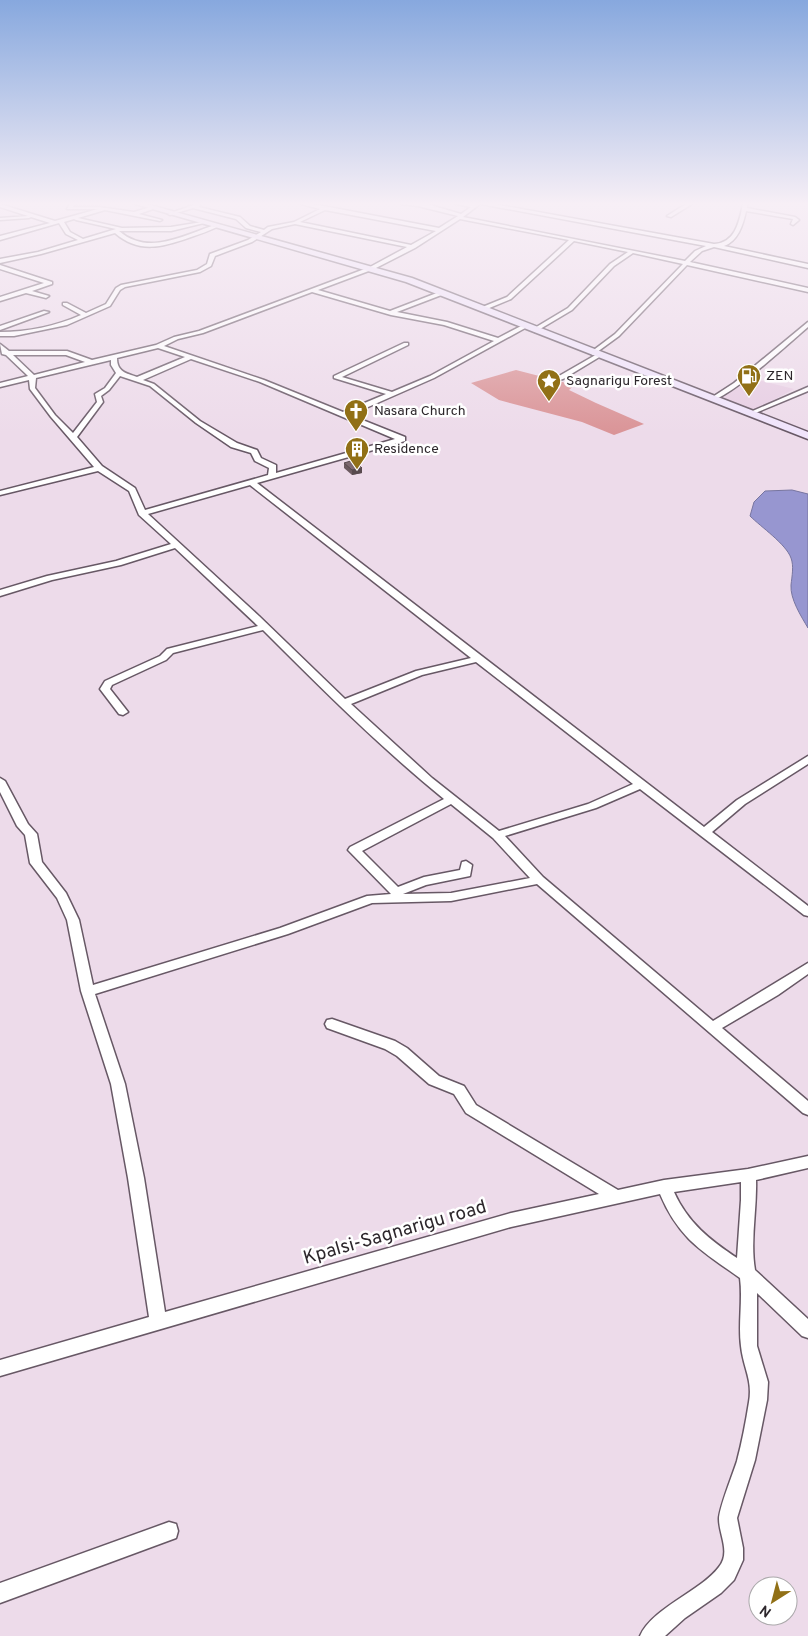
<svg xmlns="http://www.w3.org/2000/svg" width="808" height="1636" viewBox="0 0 808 1636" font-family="Overpass,sans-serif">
<rect width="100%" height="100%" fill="#eddbea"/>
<!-- built -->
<path fill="#e7cee3" d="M750,378l44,11 -41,22 -33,-13z"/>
<!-- forest -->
<path fill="#da9497" d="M516,370l58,15 -5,5 27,13 48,21 -30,11 -32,-13 -83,-22 -28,-17z"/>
<!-- water -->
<path fill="#9796d0" stroke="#77759f" d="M792,490l16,4v134c-7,-12 -18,-29 -17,-43 1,-9 3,-19 0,-27 -5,-14 -30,-31 -41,-42l4,-14 11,-11z"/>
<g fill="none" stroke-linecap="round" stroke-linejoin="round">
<!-- street casing -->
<g stroke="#675865" stroke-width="3">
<g id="street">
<path d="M0,204l55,17 43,-12h-31l3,-5h5l-2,3h26l35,5 17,-5 2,2 -14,5 23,6 -2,1 -55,-11 -27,8 44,10 49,-1 31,-5 2,1 -33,8h-52c29,25 63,5 93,-5l5,1c-8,4 -17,7 -26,10 -28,10 -52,17 -76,-4l-74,21 -41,9v-4l38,-7 40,-12 -12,-6 -7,-11 -59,17v-4l50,-13 -19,-6 -2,1 -29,2v-2l28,-2 -28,-9zM74,219l2,1 40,9 -33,10 -13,-7 -6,-10z"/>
<path d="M196,204h5l-2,3 41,10 10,9 14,4 4,-3 26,-5 26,-13 -19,-5h12l126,24 19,-12 -40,-10 -17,-2h26l34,10 10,-7 -15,-3h24l-17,13 222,44 10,-10 11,-5 -225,-42h13l220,40c21,-1 25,-21 29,-40h4v4l48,9 4,3 -6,5 -2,-1 2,-5 -47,-8c-3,14 -8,30 -22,35l84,18v4l-94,-21 -12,4 -12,11 118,26v4l-121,-27 -68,71 -26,19 -3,-2 1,-1 24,-18 68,-70 -50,-11 -19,13 -42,44 -37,22 -3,-2 1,-1 35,-21 42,-44 18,-12 -54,-11 -63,58 -29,12 -3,-2 1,-1 27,-11 62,-57 -109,-21 -45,29 -41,21 -56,21 72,21 52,-20 2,3 -47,18 50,10 51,16 25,-13h4v2l-93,51 -84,37 55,22v4l-148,42 447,344 33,-27 71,-44v8l-63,40 -33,28 96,74v10l-4,-1 -164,-126 -44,19 -91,28 38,41 170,144 95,-58v11l-30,21 -56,33 86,73v14l-5,-2 -266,-229 -86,17 -79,2 -84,31 -193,60 30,90 19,94 21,134 346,-99 88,-19 -133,-81 -12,-19 -25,-10 -32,-28 -12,-7 -58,-21 -2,-4 2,-4 5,-1 63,22 12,7 32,28 25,10 12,19 142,85 46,-10 84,-11 60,-13v12l-52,12c1,29 -6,61 -1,90l53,49v19l-6,-2 -45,-43v53l11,36 -1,18 -12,60 -18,58 6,30v12l-9,20 -13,13 -36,25 -20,18h-25c12,-28 61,-45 79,-69 12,-15 0,-32 0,-48 0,-11 14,-45 18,-58 5,-19 9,-40 12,-59 4,-22 -6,-35 -8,-56 -3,-22 2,-46 -1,-68 -38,-27 -61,-39 -80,-84l-149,33 -511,149v-16l149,-43 -21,-139 -17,-94 -30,-93 -14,-71 -10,-22 -27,-35 -5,-28 -8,-9 -17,-34v-14l5,3 23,43 9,10 5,28 24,31 13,27 14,65 187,-57 87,-32 24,-2 -43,-44 2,-3 94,-48c-64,-52 -123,-111 -181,-169l-90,23 -7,7 -54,25 -2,4 18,23 -5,3 -4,-1 -19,-25 5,-8 55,-25 7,-7 91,-23 -83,-78 -54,17 -69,15 -52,16v-6l47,-14 69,-15 55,-17 -32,-29 -10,-24 -31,-20 -98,24v-4l94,-24 -43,-50 -21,-28 -1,-9 -29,7v-4l28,-7 -22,-21 -4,-1 -2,-10 9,7h58l25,9 64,-15 18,-8 25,-6 171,-64 37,-20 -112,-23 -23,5 -20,13 -37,14 -4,10 -11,6 -75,15 -5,3 -10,16 -43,19 -53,11h-14v-4c27,0 56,-6 81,-17l-18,-10v-2h4l19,10 20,-9 10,-16 5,-3 76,-15 10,-6 3,-10 38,-14 13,-8 -15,-4 -10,-9 -43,-11 -23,7 -2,-1zM325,210l111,21 -25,14 -111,-23zM312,292l79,23 53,10 50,16 -64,35 -38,16 -50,-15 66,-32v-2h-4l-70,33v2l52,16 -43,18 -79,-32 -100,-34 14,-7 25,-6zM158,348l27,9 -48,20c-11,-4 -20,-5 -20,-19zM13,355h53l19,7 -51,13zM191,359l69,23 135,57 -119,34v-8l-15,-7 -4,-8 -20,-7 -37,-22 -46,-37 -11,-4zM111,360v5l5,8 -11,15 -10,6 2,8 -24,31 -18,-18 -20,-27 1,-10zM120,376l30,10 46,37 35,24 20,6 4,8 14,7 -1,7 -123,35 -10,-22 -33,-22 -25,-29 26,-35 -2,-6 8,-6zM250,485l221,173 -55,13 -71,28 -86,-83 -111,-102zM476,662l157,122 -45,20 -89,27 -67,-53 -81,-74 71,-29zM451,804l42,34 37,40 -79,15 -48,1 23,-9 44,-9 2,-11 -6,-4 -4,1 -2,8 -36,7 -26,10 -36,-36zM741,1182v18l-4,58c-27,-18 -49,-35 -63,-66z"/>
<path d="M686,204h6l-21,13 -4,-1z"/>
<path d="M0,265l52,17v2l-20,7 17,5 -3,2 -20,-5 -26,8v-4l44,-14 -44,-14z"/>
<path d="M44,311l5,1 -49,18v-4z"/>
<path d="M808,322v5c-15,13 -82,74 -97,73v-2l23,-15z"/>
<path d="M599,353l3,2 -1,1 -38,23 -9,2 -3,-2 8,-3z"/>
<path d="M808,387v4l-55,23 -5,-1z"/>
<path d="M169,1522l7,2 2,7 -2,7 -176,65v-20z"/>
</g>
</g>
<!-- secondary casing -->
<g stroke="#675865" stroke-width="3">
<path id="secondary" d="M135,204h12l265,74 396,154v7l-402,-157z"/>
</g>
<!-- street -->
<use href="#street" fill="#fff" fill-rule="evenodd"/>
<!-- secondary -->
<use href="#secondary" fill="#f0e4fb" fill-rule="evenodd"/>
</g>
<!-- wall -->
<path fill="#6c5a60" d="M344,463l18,5v5l-10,2 -8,-7z"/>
<!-- shaded-wall -->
<path fill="#584a4e" d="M362,468v5l-10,2v-5z"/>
<!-- building -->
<path fill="#7d6970" stroke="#584a4e" d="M354,460l8,8 -10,2 -8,-7z"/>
<!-- sky -->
<linearGradient id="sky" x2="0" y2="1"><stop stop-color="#87a8de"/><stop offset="0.47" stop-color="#f7eff6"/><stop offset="1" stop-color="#f7eff6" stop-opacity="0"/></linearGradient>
<rect width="808" height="434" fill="url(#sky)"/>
<!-- icons -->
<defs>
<g id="fuel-pin" transform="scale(1.25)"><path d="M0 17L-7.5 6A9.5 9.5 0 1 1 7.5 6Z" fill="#917016" stroke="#fff"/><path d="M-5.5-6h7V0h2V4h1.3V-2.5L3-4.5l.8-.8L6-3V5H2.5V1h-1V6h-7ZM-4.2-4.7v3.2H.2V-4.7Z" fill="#fff"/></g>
<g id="sight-pin" transform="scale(1.25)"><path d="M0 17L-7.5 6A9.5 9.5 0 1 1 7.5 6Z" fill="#917016" stroke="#fff"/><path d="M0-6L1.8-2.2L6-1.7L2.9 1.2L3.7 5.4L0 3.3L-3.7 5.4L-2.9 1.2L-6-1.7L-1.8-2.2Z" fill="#fff"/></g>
<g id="church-pin" transform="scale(1.25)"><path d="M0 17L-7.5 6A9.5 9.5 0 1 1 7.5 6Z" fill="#917016" stroke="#fff"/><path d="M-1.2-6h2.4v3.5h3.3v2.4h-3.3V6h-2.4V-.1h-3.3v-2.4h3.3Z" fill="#fff"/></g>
<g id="building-pin" transform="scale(1.25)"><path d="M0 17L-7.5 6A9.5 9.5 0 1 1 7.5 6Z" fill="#917016" stroke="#fff"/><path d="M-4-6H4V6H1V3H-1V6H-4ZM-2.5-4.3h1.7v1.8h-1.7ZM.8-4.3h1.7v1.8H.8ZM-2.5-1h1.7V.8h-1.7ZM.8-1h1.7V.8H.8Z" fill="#fff"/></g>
</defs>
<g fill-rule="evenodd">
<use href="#fuel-pin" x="749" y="376"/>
<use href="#sight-pin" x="549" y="381"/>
<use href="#church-pin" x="356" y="411"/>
<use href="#building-pin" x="357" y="449"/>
</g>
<g text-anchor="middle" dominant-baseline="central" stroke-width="5" stroke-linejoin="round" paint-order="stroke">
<!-- far-poi labels -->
<g font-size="14" fill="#2d272c" stroke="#fff" text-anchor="start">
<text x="766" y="376">ZEN</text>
<text x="566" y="381">Sagnarigu Forest</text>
<text x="374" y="411">Nasara Church</text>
<text x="374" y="449">Residence</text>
</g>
<!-- near-street labels -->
<g font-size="19" fill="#2d272c" stroke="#fff">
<text transform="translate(395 1233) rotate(-16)">Kpalsi-Sagnarigu road</text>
</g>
</g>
<!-- north arrow -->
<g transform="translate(773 1601) rotate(216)"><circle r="24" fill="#ffffff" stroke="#aba9ab"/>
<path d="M0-4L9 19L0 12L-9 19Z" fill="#917016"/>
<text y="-8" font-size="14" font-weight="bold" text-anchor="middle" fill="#2d272c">N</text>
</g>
</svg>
